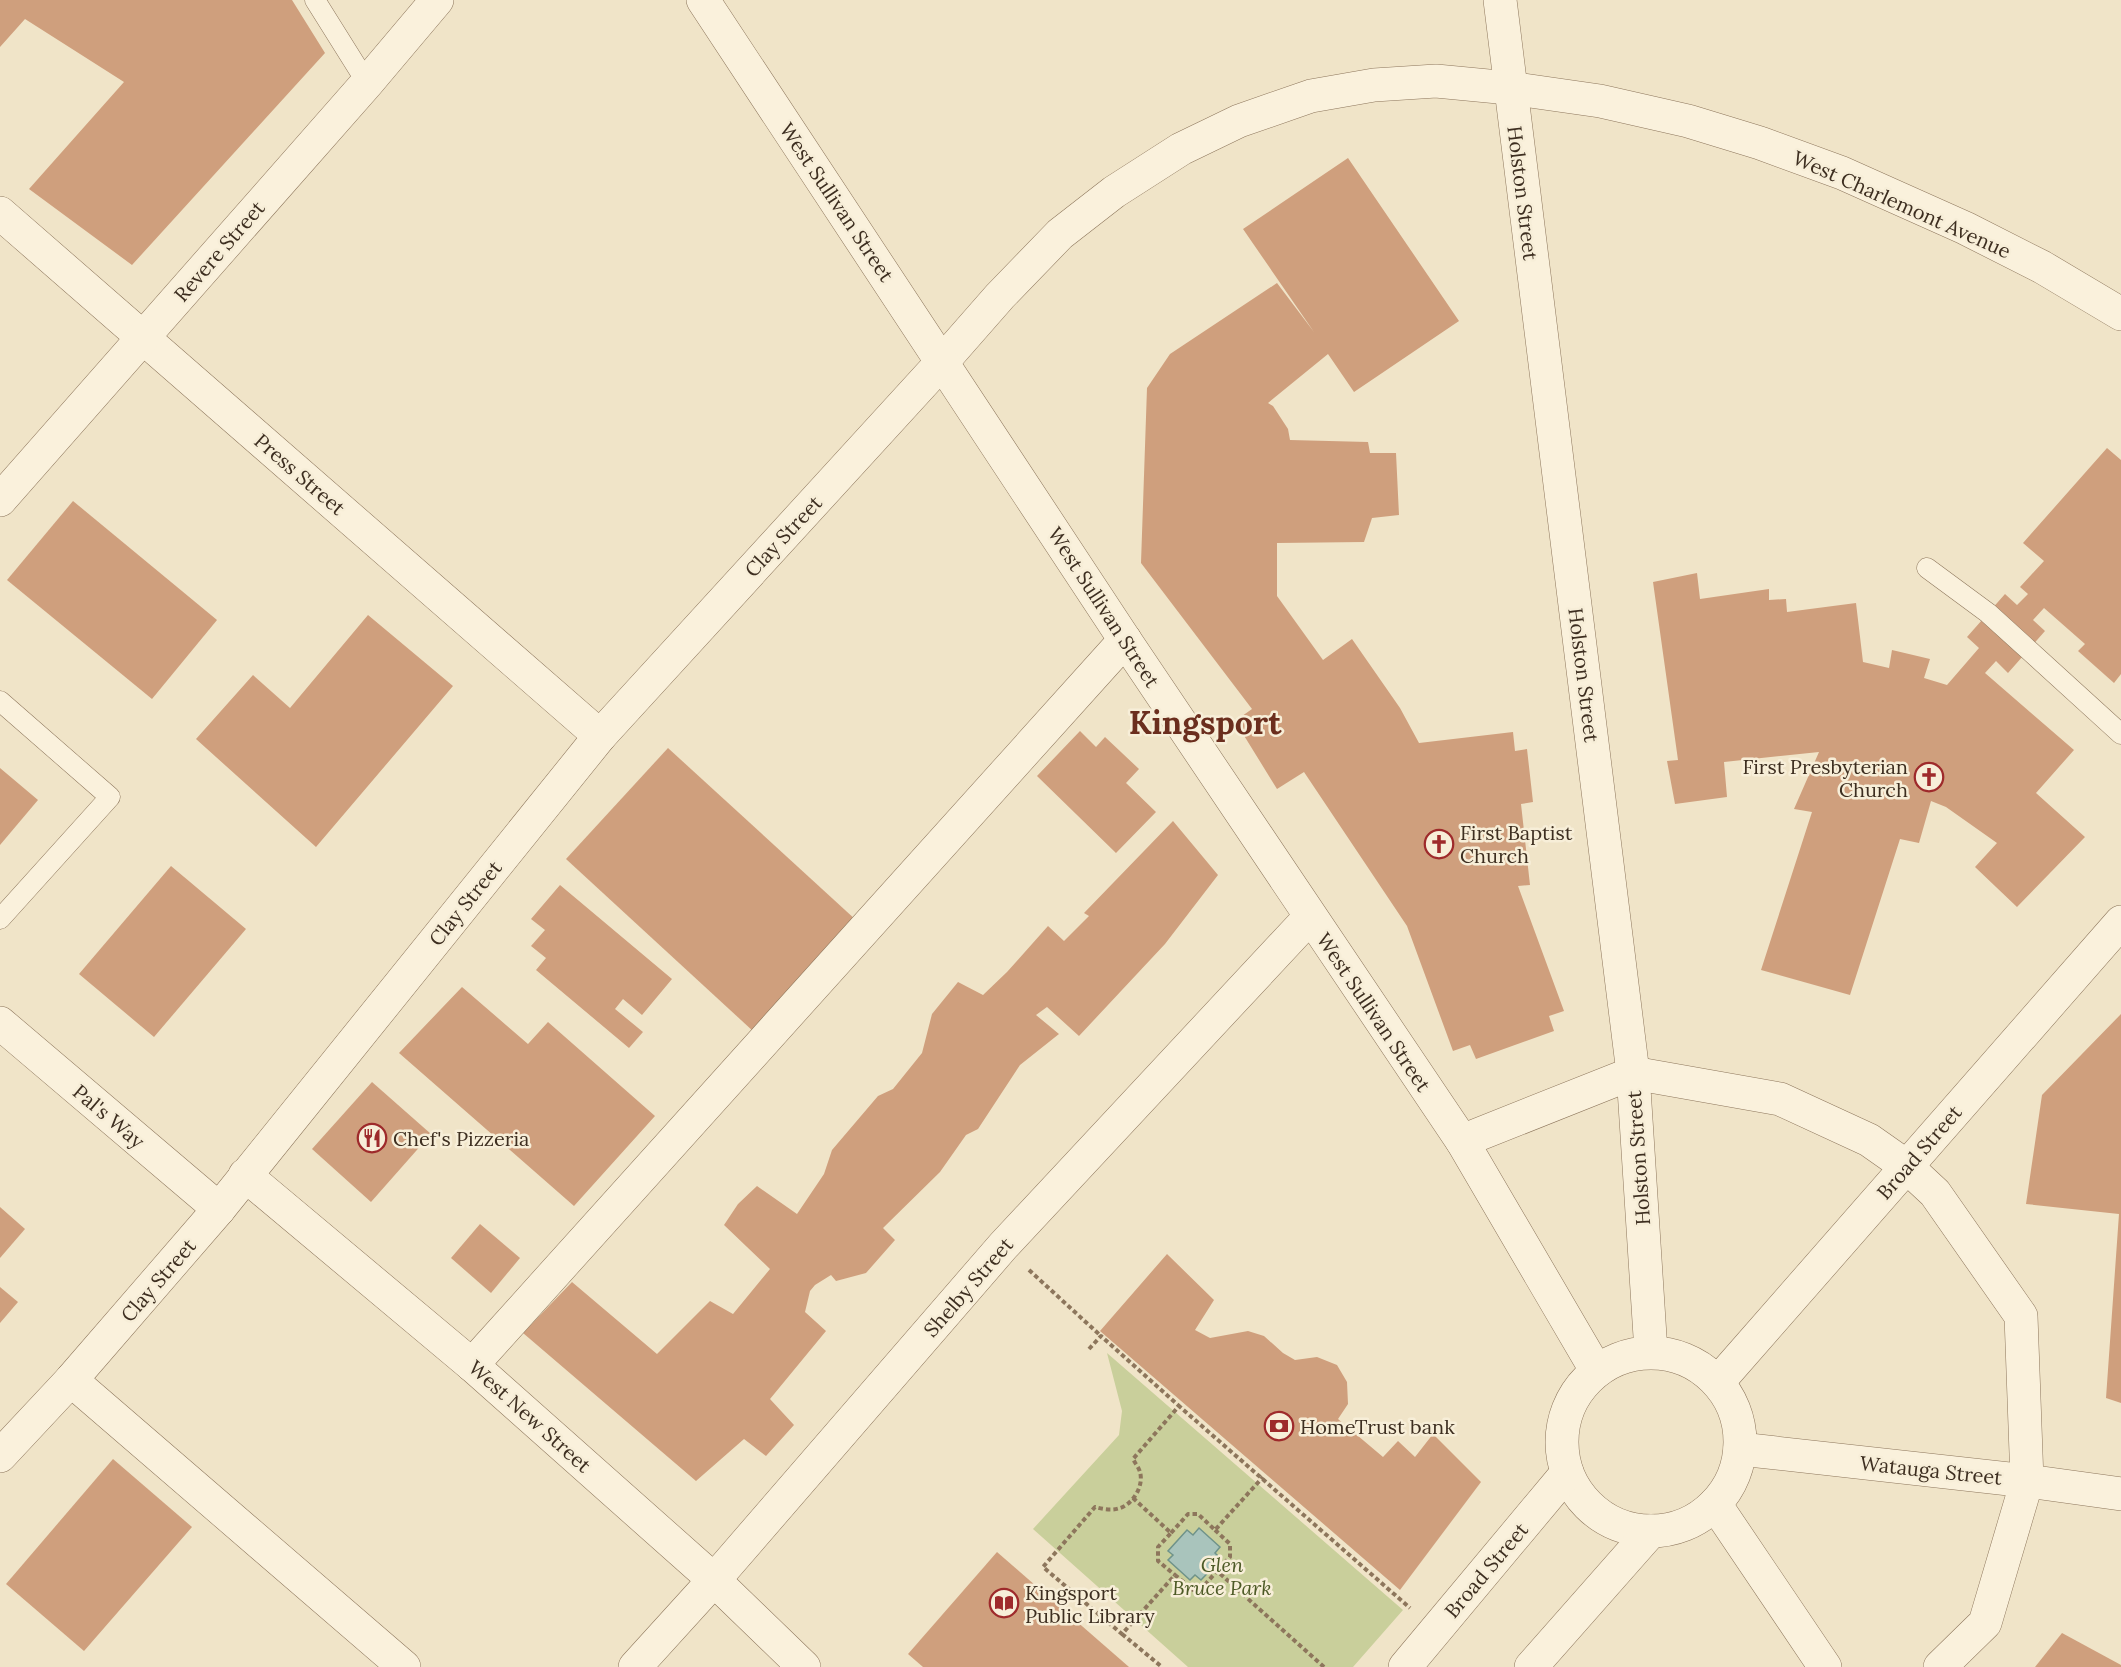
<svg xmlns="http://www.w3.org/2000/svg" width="2121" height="1667" viewBox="0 0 2121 1667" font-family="Lora,serif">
<rect width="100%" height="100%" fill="#f0e4c8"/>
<!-- green -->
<path fill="#c9cf9b" d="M1107,1353l296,257 -50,57h-165l-155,-138 86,-94 3,-24z"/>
<!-- water -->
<path fill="#a9c4bc" stroke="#6f938a" stroke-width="1.5" d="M1199,1528l21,19 -5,6 6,6 -20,21 -6,-5 -5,5 -22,-20 5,-5 -5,-4 19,-21 6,5z"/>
<!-- building -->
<g fill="#cf9f7d">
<path d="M0,0h292l33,53 -193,212 -103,-76 95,-107 -99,-63 -25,28z"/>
<path d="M1348,158l111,163 -105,71 -26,-38 -60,49 5,3 15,23 2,11 78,2 2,11h26l3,62 -27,3 -8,24 -87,1v53l46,64 29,-21 48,69 19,35 94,-11 2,19 12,-2 6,53 -12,2 9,81 -12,1 46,125 -15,5 5,15 -78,28 -6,-14 -17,6 -46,-125 -103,-154 -27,17 -42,-68 17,-12 -111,-146 6,-175 23,-34 107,-71 37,49 -71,-103z"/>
<path d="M2107,448l14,12v214l-7,9 -36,-32 7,-7 -41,-36 -11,12 12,11 -37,42 -12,-12 -11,12 89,77 -38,43 49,44 -68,70 -42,-40 22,-24 -51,-36 -15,-6 -12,42 -19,-4 -50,156 -89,-25 51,-158 -18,-3 25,-57 -95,10 3,35 -52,7 -8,-43 11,-1 -25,-178 44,-9 3,26 69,-10v11l17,-1 1,13 69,-9 7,59 26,6 3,-18 38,9 -6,19 23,7 32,-37 -12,-11 38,-43 12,11 11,-11 -8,-7 24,-26 -21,-18z"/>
<path d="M73,501l144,119 -65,79 -145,-119z"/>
<path d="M368,615l85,71 -137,161 -120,-108 57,-64 37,33z"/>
<path d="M1080,731l16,16 9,-10 34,32 -13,14 30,29 -40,41 -79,-77z"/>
<path d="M668,748l189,173 -103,111 -188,-173z"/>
<path d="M0,768l38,32 -38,45z"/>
<path d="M1173,821l45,54 -53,69 -86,92 -32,-29 -11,8 23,19 -39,31 -42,64 -12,6 -26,37 -57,56 12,12 -29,33 -30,8 -5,-6 -16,10 -5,6 -5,21 21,19 -56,68 24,26 -28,31 -22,-17 -48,42 -173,-148 49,-51 85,72 53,-53 23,13 37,-45 -46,-44 14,-21 19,-18 40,28 27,-40 8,-24 46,-54 15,-7 29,-36 10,-39 26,-32 25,13 24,-23 41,-46 16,15 25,-25 -5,-3z"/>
<path d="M171,866l75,63 -92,108 -75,-63z"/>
<path d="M560,885l112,94 -30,36 -19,-16 -8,10 28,23 -14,16 -93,-78 10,-12 -15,-12 14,-16 -14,-11z"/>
<path d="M462,987l66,57 20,-22 107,94 -81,90 -175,-153z"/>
<path d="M2121,1014v389l-15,-5 13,-184 -93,-10 16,-109z"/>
<path d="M372,1082l59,52 -60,68 -59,-53z"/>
<path d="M0,1207l25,22 -25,29z"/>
<path d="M480,1224l40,34 -29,35 -40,-35z"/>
<path d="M1167,1254l47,46 -19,30 15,8 38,-7 16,5 19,17 12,7 22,-3 20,8 10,17 1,22 -10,15 45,38 15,-16 17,16 18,-23 48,48 -81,108 -300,-259z"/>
<path d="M0,1287l18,15 -18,21z"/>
<path d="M113,1459l79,68 -108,124 -78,-67z"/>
<path d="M997,1552l132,115h-206l-15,-13z"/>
<path d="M2062,1633l59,32v2h-86z"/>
</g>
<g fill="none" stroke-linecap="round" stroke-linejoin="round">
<!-- service casing -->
<g stroke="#8d765c" stroke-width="21">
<g id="service">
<path d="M315,0l52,83"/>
<path d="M1927,568l61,45 133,121"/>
<path d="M0,701l110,96 -110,122"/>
</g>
</g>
<!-- minor casing -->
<g stroke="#8d765c" stroke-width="34">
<g id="minor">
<path d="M1500,0l133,1073 18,279"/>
<path d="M0,213l600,523"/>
<path d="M0,500l367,-417 70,-83"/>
<path d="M0,1023l219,186"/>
<path d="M1462,1141l171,-68 147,26 89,41 37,26 29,27 86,123 6,165 -42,142 -45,44"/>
<path d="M245,1175l227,190 242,215 90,87"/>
<path d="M472,1365l653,-725"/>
<path d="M71,1380l333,287"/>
<path d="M0,1456l71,-76 148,-171 381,-473 343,-375 57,-65 60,-62 54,-42 67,-43 58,-28 72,-25 63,-11 62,-4 73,7 91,13 88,20 72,22 82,30 123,55 77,39 79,47"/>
<path d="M635,1667l79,-87 289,-334 307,-329"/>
</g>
</g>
<!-- tertiary casing -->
<g stroke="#8d765c" stroke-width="34">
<g id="tertiary">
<path d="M703,0l422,640 337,501 134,229"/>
<circle cx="1651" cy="1442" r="89"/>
<path d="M1718,1382l403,-460"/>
<path d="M1740,1449l287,32 94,13"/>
<path d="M1715,1504l110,163"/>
<path d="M1405,1667l162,-194"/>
<path d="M1531,1667l120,-136"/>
</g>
</g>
<!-- path -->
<g stroke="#8d765c" stroke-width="4" stroke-dasharray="4.5 3" stroke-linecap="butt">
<path d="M1029,1270l72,66"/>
<path d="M1089,1349l12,-13 78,70"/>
<path d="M1133,1498l38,35 -13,14v14l17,14"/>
<path d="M1215,1530l15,14v13l-13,14"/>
<path d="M1171,1533l17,-19h10l17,16 48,-53"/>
<path d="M1122,1634l40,33"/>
<path d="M1324,1667l-107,-96 -15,17 -9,2 -18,-15 -53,59 -79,-67 52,-60c7,2 17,4 25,1 13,-4 24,-22 20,-36 -1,-4 -5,-9 -7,-13l46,-53 231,202"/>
</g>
<!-- service -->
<use href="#service" stroke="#faf1dc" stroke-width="20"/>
<!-- minor -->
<use href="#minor" stroke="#faf1dc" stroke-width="33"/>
<!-- tertiary -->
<use href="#tertiary" stroke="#faf1dc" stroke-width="33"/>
</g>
<!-- icons -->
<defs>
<g id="church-ring" transform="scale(1.5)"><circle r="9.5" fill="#f7eed8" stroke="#9e2a2b" stroke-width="1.5"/><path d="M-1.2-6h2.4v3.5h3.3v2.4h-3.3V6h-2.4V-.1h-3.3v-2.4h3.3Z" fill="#9e2a2b"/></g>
<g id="restaurant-ring" transform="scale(1.5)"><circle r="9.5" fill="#f7eed8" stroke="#9e2a2b" stroke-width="1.5"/><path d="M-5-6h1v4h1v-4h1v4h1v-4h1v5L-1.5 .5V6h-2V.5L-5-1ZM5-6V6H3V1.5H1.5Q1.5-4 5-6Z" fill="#9e2a2b"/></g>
<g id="bank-ring" transform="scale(1.5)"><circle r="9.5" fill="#f7eed8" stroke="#9e2a2b" stroke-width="1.5"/><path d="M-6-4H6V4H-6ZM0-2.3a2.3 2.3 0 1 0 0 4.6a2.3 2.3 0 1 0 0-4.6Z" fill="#9e2a2b"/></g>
<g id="library-ring" transform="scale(1.5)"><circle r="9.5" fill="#f7eed8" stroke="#9e2a2b" stroke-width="1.5"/><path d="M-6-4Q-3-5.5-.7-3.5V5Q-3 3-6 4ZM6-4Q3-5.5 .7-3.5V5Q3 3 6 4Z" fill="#9e2a2b"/></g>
</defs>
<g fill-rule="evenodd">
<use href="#church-ring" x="1929" y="777"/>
<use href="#church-ring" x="1439" y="844"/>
<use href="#restaurant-ring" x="372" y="1138"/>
<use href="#bank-ring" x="1279" y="1426"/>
<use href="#library-ring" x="1004" y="1603"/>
</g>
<g text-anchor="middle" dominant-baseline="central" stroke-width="5" stroke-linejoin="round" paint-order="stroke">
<!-- street labels -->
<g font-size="20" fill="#3d2e20" stroke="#f7eed8">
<text transform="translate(1523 193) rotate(83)">Holston Street</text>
<text transform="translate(837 202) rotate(56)">West Sullivan Street</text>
<text transform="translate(1902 204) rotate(24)">West Charlemont Avenue</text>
<text transform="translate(219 251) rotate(-49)">Revere Street</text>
<text transform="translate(300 474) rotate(41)">Press Street</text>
<text transform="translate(783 536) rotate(-47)">Clay Street</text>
<text transform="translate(1104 607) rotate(57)">West Sullivan Street</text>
<text transform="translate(1584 675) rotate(83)">Holston Street</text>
<text transform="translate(465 903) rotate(-51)">Clay Street</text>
<text transform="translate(1374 1012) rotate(56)">West Sullivan Street</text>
<text transform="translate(109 1116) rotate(40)">Pal's Way</text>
<text transform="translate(1919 1152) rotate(-49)">Broad Street</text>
<text transform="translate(1638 1158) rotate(-94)">Holston Street</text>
<text transform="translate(158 1280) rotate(-49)">Clay Street</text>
<text transform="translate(968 1287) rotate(-49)">Shelby Street</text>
<text transform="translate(530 1416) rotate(42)">West New Street</text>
<text transform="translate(1931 1470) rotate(6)">Watauga Street</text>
<text transform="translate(1486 1570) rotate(-50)">Broad Street</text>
</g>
<!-- poi labels -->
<g font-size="20" fill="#3d2e20" stroke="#f7eed8" text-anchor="start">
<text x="1908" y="766" text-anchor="end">First Presbyterian<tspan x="1908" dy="23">Church</tspan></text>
<text x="1460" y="832">First Baptist<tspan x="1460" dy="23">Church</tspan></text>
<text x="393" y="1138">Chef's Pizzeria</text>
<text x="1300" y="1426">HomeTrust bank</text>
<text x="1025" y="1592">Kingsport<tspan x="1025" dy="23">Public Library</tspan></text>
</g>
<!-- park labels -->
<g font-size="20" font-style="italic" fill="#4d5a26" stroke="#f7eed8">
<text x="1222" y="1564">Glen<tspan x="1222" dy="23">Bruce Park</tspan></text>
</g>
<!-- town labels -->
<g font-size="32" font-weight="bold" fill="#6b2e1e" stroke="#f7eed8">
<text x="1205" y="722">Kingsport</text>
</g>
</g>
</svg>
